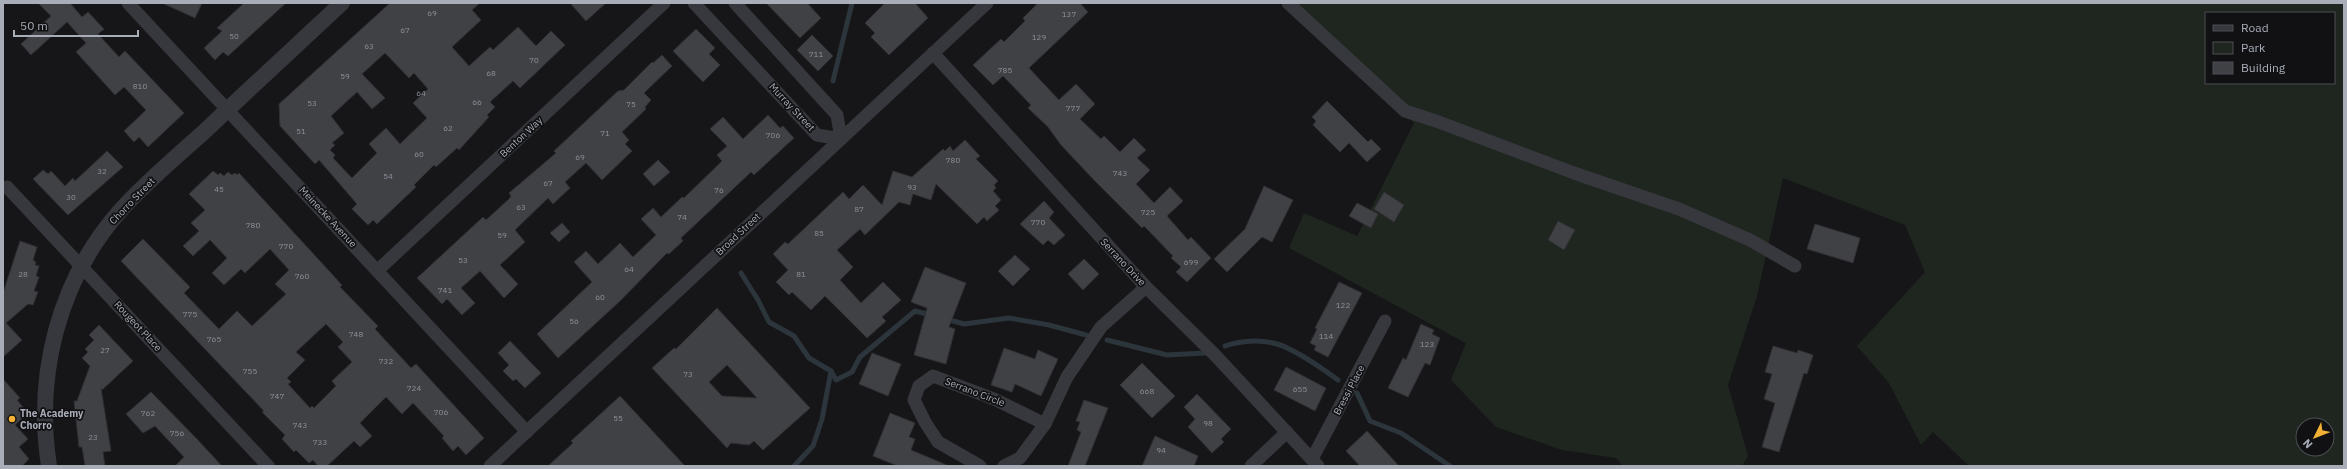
<svg xmlns="http://www.w3.org/2000/svg" width="2347" height="469" viewBox="0 0 2347 469" font-family="'IBM Plex Sans',sans-serif">
<rect width="100%" height="100%" fill="#161618"/>
<!-- green -->
<path fill="#1e261f" fill-rule="evenodd" d="M1290,3h1054v463h-375l-36,-34 -12,13 -32,-62 -32,-37 68,-74 -20,-47 -122,-47 -26,118 -29,89 20,71 -6,10h-119l-7,-8 -54,-8 -66,-23 -45,-47 15,-37 -177,-95 15,-35 53,23 57,-113zM2206,13h128v70h-128zM2303,425h24v24h-24z"/>
<g fill="none" stroke-linecap="round" stroke-linejoin="round">
<!-- stream -->
<g stroke="#2c353c" stroke-width="5">
<path d="M833,81l19,-78"/>
<path d="M741,273l17,27 11,22 25,14 15,22 22,13 5,9 16,-8 8,-15 55,-46 16,4"/>
<path d="M946,319l18,5 45,-6 40,7 37,10"/>
<path d="M1107,340l60,15 39,-2"/>
<path d="M1225,346c15,-5 35,-7 52,-2 17,5 46,25 61,36"/>
<path d="M1357,393l13,28 31,12 49,33"/>
<path d="M794,466l19,-20 9,-27 9,-48"/>
</g>
</g>
<!-- building -->
<g fill="#404145" stroke="#303034" fill-rule="evenodd">
<path d="M38,3h32l12,14 6,-5 16,17 -6,5 21,23 6,-6 59,62 -36,34 -9,-10 -5,5 -10,-11 22,-21 -22,-23 -9,8 -39,-43 10,-9 -19,-21 -36,33 -10,-11 30,-28z"/>
<path d="M162,3h40l-7,15z"/>
<path d="M244,3h42l-58,53 -5,-4 -8,8 -11,-12 18,-17 -5,-3z"/>
<path d="M390,3h90l-8,7 9,10 -29,27 17,19 21,-19 3,3 25,-23 18,19 15,-15 14,14 -45,43 -7,-7 -23,21 5,5 -8,8 2,2 -30,33 -2,-2 -21,19 -2,-2 -20,20 2,2 -39,37 -4,-4 -5,5 -16,-16 5,-5 -38,-44 -4,4 -35,-38 -1,-22zM385,53l24,25 5,-5 14,16 -15,14 14,15 -27,26 -14,-16 -17,16 8,9 -25,25 -19,-20 2,-3 -5,-5 5,-5 -3,-2 12,-10 -13,-17 26,-24 15,17 13,-11 -23,-24z"/>
<path d="M570,3h36l-20,18z"/>
<path d="M766,3h41l14,15 -21,20z"/>
<path d="M885,3h30l13,15 -39,37 -18,-18 4,-4 -10,-10z"/>
<path d="M1038,3h42l8,9 -59,56 30,32 17,-16 19,20 -15,15 21,20 3,-3 16,16 14,-14 12,12 -9,8 13,12 -14,14 18,19 16,-16 13,14 -16,15 21,24 3,-3 20,21 -24,24 -11,-10 5,-5 -10,-9 2,-2 -29,-30 -2,2 -49,-49 -32,-34 -13,-18 -20,-19 3,-3 -28,-29 -10,9 -20,-20 28,-26 3,3 21,-21 -2,-3z"/>
<path d="M696,29l19,19 -6,6 11,11 -17,17 -30,-31z"/>
<path d="M812,35l21,21 -15,15 -21,-21z"/>
<path d="M662,55l10,11 -28,27 7,7 -6,7 1,2 -24,23 7,8 -4,4 7,7 -30,29 -16,-17 -21,19 5,6 -17,16 -5,-6 -33,32 10,12 -25,23 18,19 -14,14 -24,-27 -19,17 14,15 -13,12 -15,-16 -5,5 -25,-26 66,-61 3,3 23,-21 2,-3 -2,-3 47,-40 -2,-2 64,-60 6,-1 28,-28 1,1z"/>
<path d="M1327,101l41,41 3,-3 10,10 -14,13 -18,-19 -9,9 -27,-27 3,-4 -4,-4z"/>
<path d="M768,115l12,13 3,-2 11,12 -40,37 -3,-3 -70,66 2,3 -14,13 -2,-1 -47,48 -62,57 -21,-24 55,-52 -18,-20 12,-11 12,13 22,-21 13,14 23,-22 -15,-16 12,-11 8,9 21,-20 2,1 38,-37 -5,-6 10,-9 -17,-17 13,-12 20,22z"/>
<path d="M965,140l15,16 -4,3 22,22 -4,4 2,3 -3,3 8,9 -6,6 4,4 -12,11 -3,-4 -7,7 -41,-40 -5,16 -18,-6 -3,11 -11,-3 -34,33 -5,-6 -23,21 16,17 -13,13 21,23 22,-21 18,18 -19,17 4,4 -19,17 -42,-42 -14,14 -19,-18 -3,3 -13,-13 12,-12 -15,-16 12,-12 3,2 55,-52 6,7 14,-14 19,20 11,-34 19,6 31,-28 2,2 5,-5 3,5z"/>
<path d="M107,151l16,16 -55,48 -35,-36 10,-9 5,4 3,-3 14,15 8,-8 2,3z"/>
<path d="M658,160l12,12 -16,14 -11,-12z"/>
<path d="M213,171l5,4 2,-2 4,3 4,-4 4,3 3,-2 2,2 2,-2 103,112 -2,2 38,39 -3,3 36,39 5,-4 68,74 -18,17 -8,-9 -5,5 -11,-13 2,-2 -31,-33 -11,11 -16,-17 -26,26 12,13 -12,11 -6,-6 -27,25h-9l-5,-6 -4,3 -13,-13 -2,2 -12,-13 3,-4 -23,-23 2,-1 -143,-150 22,-22 47,48 -6,6 35,36 18,-18 15,15 34,-32 -11,-10 14,-14 -19,-21 -25,24 -4,-4 -17,16 -12,-12 15,-15 -17,-18 -17,16 -10,-10 16,-15 -8,-8 14,-13 -16,-16zM326,324l17,18 -5,5 14,15 -20,19 4,5 -22,22 -2,-2 -2,2 -22,-24 3,-2 -4,-4 18,-18 -9,-8z"/>
<path d="M1264,186l29,14 -21,42 -10,-5 -35,35 -13,-13 31,-30z"/>
<path d="M1384,192l20,13 -10,17 -20,-13z"/>
<path d="M1044,201l10,11 -5,6 16,17 -11,10 -6,-5 -5,5 -23,-21z"/>
<path d="M1357,203l21,11 -7,14 -22,-12z"/>
<path d="M1558,221l17,9 -11,20 -16,-10z"/>
<path d="M562,223l8,9 -11,10 -9,-9z"/>
<path d="M1815,224l45,14 -7,25 -46,-14z"/>
<path d="M20,241l17,6 -4,13 3,2 -1,3 4,1 -3,10 3,1 -5,14 4,1 -5,13 -5,-1 -22,19 16,17 -19,17v-64z"/>
<path d="M1015,255l15,14 -17,17 -15,-15z"/>
<path d="M1084,259l15,15 -16,16 -15,-16z"/>
<path d="M925,267l41,16 -17,44 6,2 -9,35 -32,-9 13,-47 -16,-6z"/>
<path d="M1339,282l23,11 -34,64 -14,-7 2,-4 -6,-3 7,-14 -2,-1z"/>
<path d="M717,308l93,100 -47,42 -9,-9 -5,4 -18,-2 -4,5 -75,-80 22,-20 2,1zM727,365l30,33 -35,-2 -13,-14z"/>
<path d="M1421,324l13,6 -2,4 8,4 -10,27 -5,-2 -17,34 -20,-9 15,-30 3,2z"/>
<path d="M99,325l34,36 -31,29 -1,-2 10,63 -8,1 2,14h-20l-3,-19h-3l-5,-46h3l13,-35 -8,-8 6,-6 -3,-3 9,-9 -5,-5z"/>
<path d="M510,341l31,32 -16,15 -9,-9 -3,2 -10,-10 6,-6 -11,-12z"/>
<path d="M1773,346l24,7 1,-3 15,5 -6,19 -3,-1 -25,79 -17,-5 13,-44 -11,-4 8,-25 -7,-2z"/>
<path d="M1004,348l31,11 3,-9 20,9 -17,37 -26,-12 -3,8 -21,-7z"/>
<path d="M872,353l29,11 -13,32 -29,-12z"/>
<path d="M1142,363l33,33 -23,22 -32,-33z"/>
<path d="M1286,367l40,21 -11,23 -41,-21z"/>
<path d="M3,379l17,19 -3,2 11,13 -13,12 13,14 -9,8 10,12 -7,7h-19z"/>
<path d="M151,392l45,46 26,28h-47l9,-9 -29,-31 -12,7 -17,-19z"/>
<path d="M1197,394l34,35 -10,10 3,3 -12,11 -24,-26 7,-8 -11,-12z"/>
<path d="M620,396l65,70h-137l25,-23 -2,-2z"/>
<path d="M1084,400l24,8 -23,58h-17l13,-34 -4,-2 3,-8 -4,-1z"/>
<path d="M890,413l25,10 -6,14 6,2 -4,11 38,16h-51l-25,-10z"/>
<path d="M1367,431l32,35h-39l-14,-15z"/>
<path d="M1155,436l43,20 -4,10h-52z"/>
</g>
<g fill="none" stroke-linecap="round" stroke-linejoin="round">
<!-- minor -->
<g stroke="#37383d" stroke-width="13">
<path d="M128,3l399,429"/>
<path d="M694,3l123,132 24,4 -4,-24 -102,-112"/>
<path d="M1288,3l117,108 31,10 138,52 105,36 71,31 45,26"/>
<path d="M933,53l213,234 69,68 103,111"/>
<path d="M7,187l261,279"/>
<path d="M378,270l286,-267"/>
<path d="M1045,424l22,-47 34,-50 45,-40"/>
<path d="M1312,459l73,-138"/>
<path d="M490,466l497,-463"/>
<path d="M980,466l-42,-24 -13,-20 -11,-22 5,-14 14,-10 61,23 51,25 -25,34 -16,8"/>
<path d="M1251,466l36,-34"/>
</g>
<!-- tertiary -->
<path stroke="#37383d" stroke-width="16" d="M49,466c-14,-91 9,-184 70,-254 26,-29 57,-55 86,-81 45,-43 91,-85 137,-128"/>
</g>
<!-- markers -->
<circle fill="#f2b134" stroke="#111113" stroke-width="1.5" cx="12" cy="419" r="4"/>
<g text-anchor="middle" dominant-baseline="central" stroke-width="3.5" stroke-linejoin="round" paint-order="stroke">
<!-- number labels -->
<g font-size="8" fill="#8e929b">
<text x="432" y="13">69</text>
<text x="1069" y="14">137</text>
<text x="405" y="30">67</text>
<text x="234" y="36">50</text>
<text x="1039" y="37">129</text>
<text x="369" y="46">63</text>
<text x="816" y="54">711</text>
<text x="534" y="60">70</text>
<text x="1005" y="70">785</text>
<text x="491" y="73">68</text>
<text x="345" y="76">59</text>
<text x="140" y="86">810</text>
<text x="421" y="93">64</text>
<text x="477" y="102">66</text>
<text x="312" y="103">53</text>
<text x="631" y="104">75</text>
<text x="1073" y="108">777</text>
<text x="448" y="128">62</text>
<text x="301" y="131">51</text>
<text x="605" y="133">71</text>
<text x="773" y="135">706</text>
<text x="419" y="154">60</text>
<text x="580" y="157">69</text>
<text x="953" y="160">780</text>
<text x="102" y="171">32</text>
<text x="1120" y="173">743</text>
<text x="388" y="176">54</text>
<text x="548" y="183">67</text>
<text x="912" y="187">93</text>
<text x="219" y="189">45</text>
<text x="719" y="190">76</text>
<text x="71" y="197">30</text>
<text x="521" y="207">63</text>
<text x="859" y="209">87</text>
<text x="1148" y="212">725</text>
<text x="682" y="217">74</text>
<text x="1038" y="222">770</text>
<text x="253" y="225">780</text>
<text x="819" y="233">85</text>
<text x="502" y="235">59</text>
<text x="286" y="246">770</text>
<text x="463" y="260">53</text>
<text x="1191" y="262">699</text>
<text x="629" y="269">64</text>
<text x="23" y="274">28</text>
<text x="801" y="274">81</text>
<text x="302" y="276">760</text>
<text x="445" y="290">741</text>
<text x="600" y="297">60</text>
<text x="1343" y="305">122</text>
<text x="190" y="314">775</text>
<text x="574" y="321">56</text>
<text x="356" y="334">748</text>
<text x="1326" y="336">114</text>
<text x="214" y="339">765</text>
<text x="1427" y="344">123</text>
<text x="105" y="350">27</text>
<text x="386" y="361">732</text>
<text x="250" y="371">755</text>
<text x="688" y="374">73</text>
<text x="414" y="388">724</text>
<text x="1300" y="389">655</text>
<text x="1147" y="391">668</text>
<text x="277" y="396">747</text>
<text x="441" y="412">706</text>
<text x="148" y="413">762</text>
<text x="618" y="418">55</text>
<text x="1208" y="423">98</text>
<text x="300" y="425">743</text>
<text x="177" y="433">756</text>
<text x="93" y="437">23</text>
<text x="320" y="442">733</text>
<text x="1161" y="450">94</text>
</g>
<!-- street labels -->
<g font-size="10" fill="#a8adb8" stroke="#111113">
<text transform="translate(792 107) rotate(47)">Murray Street</text>
<text transform="translate(521 137) rotate(-43)">Benton Way</text>
<text transform="translate(132 201) rotate(-46)">Chorro Street</text>
<text transform="translate(328 217) rotate(47)">Meinecke Avenue</text>
<text transform="translate(738 234) rotate(-43)">Broad Street</text>
<text transform="translate(1123 262) rotate(47)">Serrano Drive</text>
<text transform="translate(138 326) rotate(47)">Rougeot Place</text>
<text transform="translate(1349 390) rotate(-62)">Bressi Place</text>
<text transform="translate(975 392) rotate(21)">Serrano Circle</text>
</g>
<!-- poi labels -->
<g font-size="10" font-weight="bold" fill="#a8adb8" stroke="#111113" text-anchor="start">
<text x="20" y="413">The Academy<tspan x="20" dy="12">Chorro</tspan></text>
</g>
</g>
<!-- border -->
<rect width="2347" height="469" fill="none" stroke="#a8adb8" stroke-width="8"/>
<!-- legend -->
<rect x="2205" y="12" width="130" height="72" fill="#111113" stroke="#4d4f55"/>
<rect x="2213" y="25" width="20" height="6" fill="#37383d" stroke="#4d4f55"/>
<text x="2241" y="32" font-size="12" fill="#a8adb8">Road</text>
<rect x="2213" y="42" width="20" height="12" fill="#1e261f" stroke="#4d4f55"/>
<text x="2241" y="52" font-size="12" fill="#a8adb8">Park</text>
<rect x="2213" y="62" width="20" height="12" fill="#404145" stroke="#4d4f55"/>
<text x="2241" y="72" font-size="12" fill="#a8adb8">Building</text>
<!-- north arrow -->
<g transform="translate(2315 437) rotate(227)"><circle r="19" fill="#111113" stroke="#4d4f55"/>
<path d="M0-3L7 15L0 10L-7 15Z" fill="#f2b134"/>
<text y="-6" font-size="11" font-weight="bold" text-anchor="middle" fill="#a8adb8">N</text>
</g>
<!-- scale -->
<path d="M14 30v6h124v-6" fill="none" stroke="#a8adb8" stroke-width="2"/>
<text x="20" y="30" font-size="12" fill="#a8adb8" stroke="#111113" stroke-width="3" paint-order="stroke">50 m</text>
</svg>
